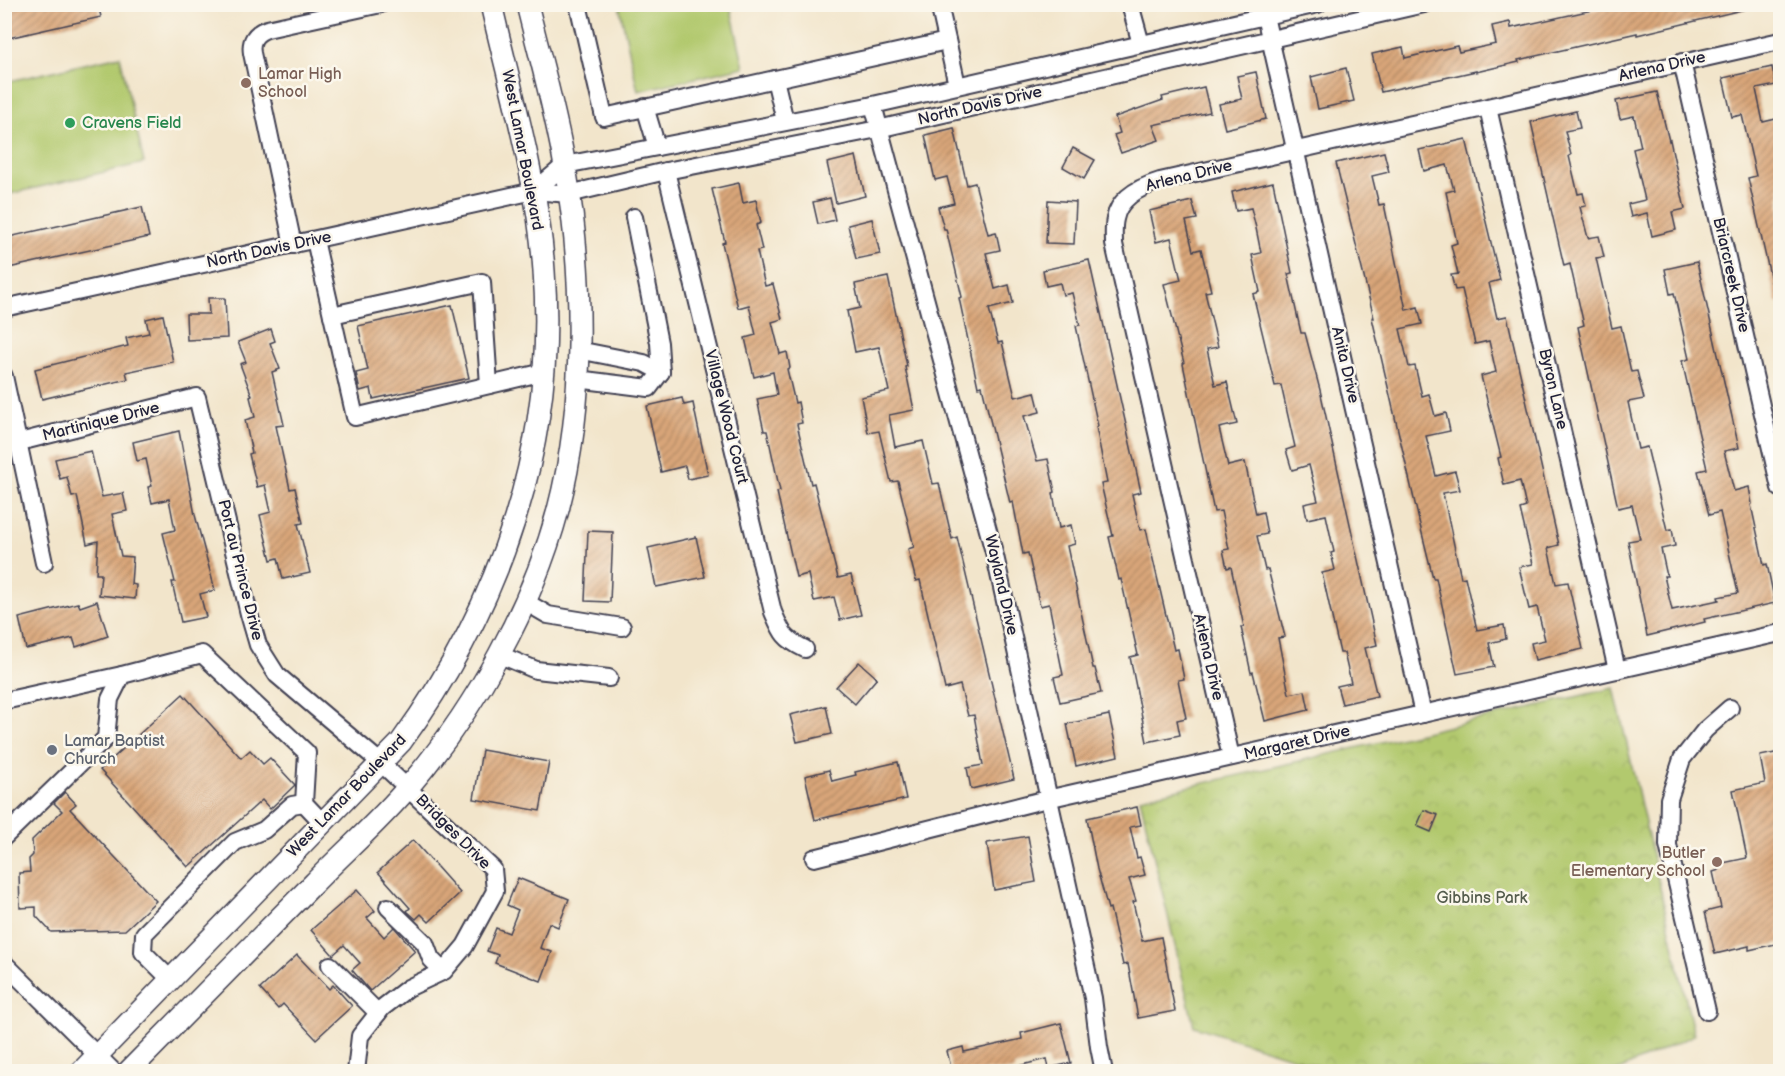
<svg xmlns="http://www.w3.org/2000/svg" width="1785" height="1076" viewBox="0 0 1785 1076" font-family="'Balsamiq Sans',sans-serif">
<defs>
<pattern id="park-crowns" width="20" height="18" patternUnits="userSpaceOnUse" patternTransform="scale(1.5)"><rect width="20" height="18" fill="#b2c96e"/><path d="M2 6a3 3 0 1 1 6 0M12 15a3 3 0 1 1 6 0" fill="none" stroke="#99ac60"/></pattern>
<pattern id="building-hatch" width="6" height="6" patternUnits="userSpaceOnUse" patternTransform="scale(1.5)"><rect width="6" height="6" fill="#d9a679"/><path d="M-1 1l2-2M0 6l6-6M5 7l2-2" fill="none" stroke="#b08764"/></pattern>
</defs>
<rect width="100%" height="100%" fill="#fbf7ec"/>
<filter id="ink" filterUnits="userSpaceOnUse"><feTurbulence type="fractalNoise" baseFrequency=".0167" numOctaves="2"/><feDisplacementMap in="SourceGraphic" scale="12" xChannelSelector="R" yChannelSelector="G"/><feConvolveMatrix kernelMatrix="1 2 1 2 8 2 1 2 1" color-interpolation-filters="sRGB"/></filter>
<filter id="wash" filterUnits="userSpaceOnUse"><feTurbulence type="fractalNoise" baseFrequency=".008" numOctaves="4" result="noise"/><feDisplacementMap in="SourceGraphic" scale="24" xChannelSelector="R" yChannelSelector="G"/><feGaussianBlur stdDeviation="1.35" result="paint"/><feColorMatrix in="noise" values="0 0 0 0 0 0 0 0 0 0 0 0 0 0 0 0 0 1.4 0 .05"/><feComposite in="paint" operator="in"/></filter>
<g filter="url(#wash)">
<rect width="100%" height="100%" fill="#f2e5cb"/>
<!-- park -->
<path fill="url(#park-crowns)" stroke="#6a7654" stroke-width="1.5" d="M1614,688l80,347 -77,36 -280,1 -143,-46 -54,-228z"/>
<!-- pitch -->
<g fill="#b2c96e" stroke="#6a7654" stroke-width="1.5">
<path d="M619,5h111l14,62 -106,24z"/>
<path d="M120,56l24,107 -139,32v-113z"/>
</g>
<g id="blocks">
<!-- building -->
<g fill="url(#building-hatch)">
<path d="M4,4h94l3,13 -97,22z"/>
<path d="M1619,4h126l1,5 -109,26v-2l-119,27 1,2 -43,10v-1l-95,21 -9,-38 31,-7 2,11 52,-12 2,6 37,-8 -4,-18 18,-4 1,6z"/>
<path d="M1772,67l4,18 -20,4 7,33 17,-4v184h-4l-28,-124 8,-2 -14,-61 -10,2 -9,-39z"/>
<path d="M1346,68l8,33 -36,8 -7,-32z"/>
<path d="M1256,72l10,47 -41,10 -6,-25 23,-5 -5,-23z"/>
<path d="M1204,87l6,25 -57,13 6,15 -38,13 -7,-18 6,-2 -5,-16 48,-17 -1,-3z"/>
<path d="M1657,92l12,49 1,-1 15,69 -13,3 4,18 -24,6 -5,-23 -16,4 -3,-13 17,-4 -12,-51 8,-2 -7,-31 -14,3 -4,-18z"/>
<path d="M1576,111l4,17 -15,3 6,24 -2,1 9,38 5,-1 3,13 -6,1 8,31 11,-2 5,21 -8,1 16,70 9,-2 10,46 6,-1 7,28 -16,3 10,47 9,-2 20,83 5,-1 3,17 -14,3 6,27h-3l8,34 47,-10 -1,-3 20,-4 -18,-81 -11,3 -11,-44 9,-2 -25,-108 7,-2 -15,-66 -4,1 -5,-25 32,-7 42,186 -15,3 10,40 15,-4 3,17 -1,1 13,60 3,-1 8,39 -71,16 1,3 -58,14 -19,-95 12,-2 -8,-34 -14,3 -40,-181 6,-2 -14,-61 -6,2 -33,-144z"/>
<path d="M954,128l13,57 8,-2 13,51 8,-2 4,18 -14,3 9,36 14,-4 4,18 -24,6 9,34 4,-1 13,55 20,-5 5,20 -16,4 10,35 3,10 11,-2 7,33 -2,1 6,35 12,-3 4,19 -8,2 26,122h2l6,25 -41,9 -6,-25 9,-2 -14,-71 -9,2 -12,-53 -5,1 -10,-52 -3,1 -28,-117 -4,1 -19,-89 3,-1 -16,-68h-2l-6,-22 16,-4 -7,-26 -12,3 -10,-45z"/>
<path d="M1466,139l34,141 -11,3 8,35 10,-2 52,229 -11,3 8,36 12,-2 15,67 -48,11 -4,-17 14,-3 -8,-33 -8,2 -10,-42 14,-3 -13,-55 6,-2 -6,-26 -16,4 -6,-27 3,-1 -20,-81 15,-4 -7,-31 -14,3 -13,-55 -7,1 -4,-15 7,-1 -7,-29 6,-2 -11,-51 8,-2 -7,-25 -23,6 -5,-21z"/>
<path d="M1073,148l22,12 -11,19 -21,-12z"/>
<path d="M1384,152l5,20 -17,4 7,29 5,-1 22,106 12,-3 4,17 -22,5 9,38 6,-1 7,30 7,-2 6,22 11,-3 4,18 -24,5 10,40 19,-5 5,19 -17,3 18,85 4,-1 12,53 27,-5 2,14 -17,4 5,24 -37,7 -21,-96h-3l-13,-53 -48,-207h2l-38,-155z"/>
<path d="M856,156l9,40 -29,7 -9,-40z"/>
<path d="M1273,182l19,91 -4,1 13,59h4l15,57 57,255 -12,3 12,48 -35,8 -5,-18 14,-3 -7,-30h-4l-18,-80 13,-3 -4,-17 3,-1 -8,-37 -19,4 -3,-15 14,-3 -9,-36 -17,5 -6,-20 9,-3 -14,-62 -6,1 -22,-92 7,-2 -8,-37 9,-2 -5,-25 -5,-20 -15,3 -4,-19z"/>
<path d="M739,183l4,20 13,-3 5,23 -5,2 6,25 -5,1 8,35 8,-2 9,35 -10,3 8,32 7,-2 3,16 -3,1 8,34 3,-1 4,21 -5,1 14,60 3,-1 24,95 13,-3 10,40 -21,5 -6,-23 -20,4 -6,-27 -12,3 -19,-85 3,-1 -13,-60h-3l-7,-32 20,-4 -4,-23 -19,5 -9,-39 11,-3 -7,-30 -11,3 -16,-65 3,-1 -13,-53z"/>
<path d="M830,198l5,22 -17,4 -5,-22z"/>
<path d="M1048,200l28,2 -2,42 -28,-1z"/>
<path d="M1192,201l5,18 -11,2 7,30 8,-2 10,42 -6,1 13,55 -11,2 8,36 12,-3 10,42 -18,4 9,38 17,-4 11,52 7,-2 4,22 -10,2 8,34 3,-1 17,68 -7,1 11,56 16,-3 4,19 -44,11 -12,-49 -2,1 -10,-46h3l-13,-60 -4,1 -4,-18 6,-1 -8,-38 -7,1 -31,-148 1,-1 -20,-79 17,-4 -10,-42 -15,4 -7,-31z"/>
<path d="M142,207l7,30 -145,32v-31z"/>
<path d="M872,219l8,35 -24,5 -8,-34z"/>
<path d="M1089,260l52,232 -9,2 8,36 6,-1 28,121 4,-1 6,30 -6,1 8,38 -9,2 3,15 -33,7 -17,-85 8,-2 -17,-76 -2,1 -10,-43 4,-1 -12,-52 6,-1 -11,-56 2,-1 -22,-100 4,-1 -8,-32 -9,2 -3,-12 -14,3 -3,-16z"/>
<path d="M888,277l19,89 -2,1 9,43 -25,5 6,32 28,-6 10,43 6,-1 13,56 5,-2 57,242 -43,10 -4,-21 16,-3 -9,-50 -6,1 -8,-31 -15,4 -25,-109 -4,1 -8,-32 6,-2 -16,-66 -7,1 -12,-51 -11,2 -7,-36 28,-6 -10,-44 -24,5 -8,-41 13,-3 -5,-24z"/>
<path d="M208,298h17l2,40 -40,2 -1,-26h23z"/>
<path d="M452,305l17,73 -96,21 -2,-11 -11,3 -4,-18 12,-3 -10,-44z"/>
<path d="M163,315l10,47 -47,10 2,7 -86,20 -7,-30 93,-23 -2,-8 23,-5 -3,-14z"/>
<path d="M271,329l4,12 -5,2 10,26 -8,3 12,53 -8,1 14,63 5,-1 8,35 -5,1 12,49 -27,6 -5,-21 -7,2 -11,-45 11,-3 -6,-27 -8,2 -8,-33 3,-1 -7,-33 10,-3 -5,-20 2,-1 -12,-32 6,-2 -8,-20z"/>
<path d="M682,398l2,7 9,-2 15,72 -20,4 -3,-13 -24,6 -14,-66z"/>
<path d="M179,431l16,84 20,75 -15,4 6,23 -25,5 -9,-40h3l-12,-49 12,-3 -6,-31 -17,4 -4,-16 4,-1 -6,-27 -9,2 -4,-19z"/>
<path d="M91,451l11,46 21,-4 4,18 -15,3 9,42 12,1 -2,27 5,1 -1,14 -36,-4 2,-21h-5l2,-33 -11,3 -10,-48 -5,1 -5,-20 -7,2 -5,-20z"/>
<path d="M588,531l25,1 -3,70 -25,-1z"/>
<path d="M696,537l9,40 -49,10 -8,-39z"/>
<path d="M97,601l11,35 -32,11 -3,-9 -47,11 -7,-31 59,-15 2,4z"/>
<path d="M859,662l18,16 -22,26 -19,-17z"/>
<path d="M183,694l58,64 9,-8 13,14 7,-6 25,27 -25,24 -8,-9 -74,67 -88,-97z"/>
<path d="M826,706l6,28 -35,8 -7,-27z"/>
<path d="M1109,715l9,41 -42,10 -9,-42z"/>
<path d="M482,750l67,12 -9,49 -66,-12z"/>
<path d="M1780,752v191l-31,7v-4l-34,8 -10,-42 16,-4 -8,-36 6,-2 -1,-6 29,-6 -14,-68 32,-7 -5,-27z"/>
<path d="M898,762l8,37 -91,21 -10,-44 24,-6 3,11 24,-6 -1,-3z"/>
<path d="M65,792l11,12 -6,5 86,92 -31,29 -74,2 -15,-16v-9l-16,1 -1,-35 11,-1 -1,-13 4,-4 -1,-15 30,-29 -8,-8z"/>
<path d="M1137,807l4,18 -11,2 7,31 3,-1 5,18 -16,4 7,22 -3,1 9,39 19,-4 14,74 -37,7 -10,-54 -5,1 -13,-57 -2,1 -11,-40 -10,-51z"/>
<path d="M1424,810l14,5 -7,17 -14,-6z"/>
<path d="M1028,836l8,46 -42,8 -7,-47z"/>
<path d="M413,840l47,53 -31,29 -8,-8 -5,5 -9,-8 3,-3 -32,-36z"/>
<path d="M518,878l51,21 -11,28 -9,-4 -9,25 12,4 -11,29 -46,-18 3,-8 -11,-4 9,-23 13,5 9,-23 -11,-5z"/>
<path d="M357,890l18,21 -8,7 17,19 10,-10 21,24 -45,40 -18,-21 8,-7 -16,-18 -11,10 -22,-25z"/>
<path d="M297,955l32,34 4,-4 19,21 -36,33 -33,-35 -5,5 -18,-20z"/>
<path d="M1061,1023l10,40 -22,5 -2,-9 -33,8 1,4h-63l-5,-20 16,-4 1,5 58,-13 -1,-6z"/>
</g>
</g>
</g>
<g filter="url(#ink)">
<use href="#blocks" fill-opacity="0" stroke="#413f51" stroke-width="1.5"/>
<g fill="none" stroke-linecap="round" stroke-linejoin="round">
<!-- minor casing -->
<g stroke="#413f51" stroke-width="20">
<g id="minor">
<path d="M578,4l26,113 343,-76"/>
<path d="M939,4l18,81"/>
<path d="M1130,4l11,40"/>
<path d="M1257,4l8,12 158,698"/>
<path d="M1682,62l98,426"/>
<path d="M775,79l10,42"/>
<path d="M873,105l122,451 98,442 6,49 5,25"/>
<path d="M645,107l12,40"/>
<path d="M1488,108l129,562"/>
<path d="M666,171l107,441c9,21 11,27 32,37"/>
<path d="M534,191l31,-26 308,-60 445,-101"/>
<path d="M315,240l40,177 189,-45"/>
<path d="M293,245l-41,-192c-2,-12 3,-20 15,-24l114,-25"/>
<path d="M4,308l530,-117 35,3 97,-23 212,-42 546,-125"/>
<path d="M332,315l150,-33 7,103"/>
<path d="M578,350l66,13 17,9"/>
<path d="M4,376l40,187"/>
<path d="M577,379l72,9 12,-16 -2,-29 -25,-126"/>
<path d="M4,446l193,-49 52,217 9,31 19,30 104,88 112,106 2,22 -30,55 -21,25 -36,17 -26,20 -22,28 -4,36"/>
<path d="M524,601l24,14 74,12"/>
<path d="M500,655l36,15 73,8"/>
<path d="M4,701l118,-26"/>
<path d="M1231,757l-117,-513c0,-8 -1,-17 1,-25 4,-22 25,-32 45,-38l620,-140"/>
<path d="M4,837l102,-99 4,-39 12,-24 80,-21 105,99 -3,50 18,19"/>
<path d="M814,858l233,-59 733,-166"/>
<path d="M388,907l37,36 6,16 12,12"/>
<path d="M4,963l110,109"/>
<path d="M330,965l48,48"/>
<path d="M170,979l-27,-27 1,-18 91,-92 29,-12 28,-25 12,-2"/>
<path d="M1707,1011l-39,-166 1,-46 13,-40 23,-29 25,-22"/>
</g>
</g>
<!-- major casing -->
<g stroke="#413f51" stroke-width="24">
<g id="major">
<path d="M81,1072l320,-330c100,-137 156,-301 143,-471 -6,-90 -33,-179 -53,-267"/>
<path d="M128,1072c63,-64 125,-127 187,-190 31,-32 66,-62 95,-97 65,-76 122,-178 148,-275 28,-106 26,-236 7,-343 -9,-55 -25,-109 -38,-163"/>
</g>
</g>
<!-- minor -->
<use href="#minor" stroke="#fff" stroke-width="16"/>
<!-- major -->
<use href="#major" stroke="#fff" stroke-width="21"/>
</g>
</g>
<!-- markers -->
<g fill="#8d6e63" stroke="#fbf7ec" stroke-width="2">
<circle cx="246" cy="83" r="6"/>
<circle cx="1717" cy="862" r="6"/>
</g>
<circle fill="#2e9e5b" stroke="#fbf7ec" stroke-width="2" cx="70" cy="123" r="6"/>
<circle fill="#6b7280" stroke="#fbf7ec" stroke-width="2" cx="52" cy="750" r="6"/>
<g text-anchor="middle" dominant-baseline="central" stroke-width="5" stroke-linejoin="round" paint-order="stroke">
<!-- street labels -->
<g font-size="16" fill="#22223b" stroke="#fbf7ec">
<text transform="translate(1662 67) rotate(-13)">Arlena Drive</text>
<text transform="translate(980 106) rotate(-13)">North Davis Drive</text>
<text transform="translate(522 150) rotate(79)">West Lamar Boulevard</text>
<text transform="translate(1189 176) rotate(-14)">Arlena Drive</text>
<text transform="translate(269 250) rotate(-12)">North Davis Drive</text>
<text transform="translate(1731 275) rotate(77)">Briarcreek Drive</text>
<text transform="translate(1345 365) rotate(77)">Anita Drive</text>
<text transform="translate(1553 389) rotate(77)">Byron Lane</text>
<text transform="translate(726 417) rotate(76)">Village Wood Court</text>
<text transform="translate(101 422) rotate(-14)">Martinique Drive</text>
<text transform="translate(240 570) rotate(76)">Port au Prince Drive</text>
<text transform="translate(1001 585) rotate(77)">Wayland Drive</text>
<text transform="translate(1208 657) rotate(77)">Arlena Drive</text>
<text transform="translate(1297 743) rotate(-13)">Margaret Drive</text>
<text transform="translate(347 796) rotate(-46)">West Lamar Boulevard</text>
<text transform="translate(453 832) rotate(45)">Bridges Drive</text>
</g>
<!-- education labels -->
<g font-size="16" fill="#785e54" stroke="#fbf7ec" text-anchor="start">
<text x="258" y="74">Lamar High<tspan x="258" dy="18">School</tspan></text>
<text x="1705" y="853" text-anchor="end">Butler<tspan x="1705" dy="18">Elementary School</tspan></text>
</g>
<!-- leisure labels -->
<g font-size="16" fill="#27864d" stroke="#fbf7ec" text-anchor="start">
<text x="82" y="123">Cravens Field</text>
</g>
<!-- worship labels -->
<g font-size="16" fill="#5b616d" stroke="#fbf7ec" text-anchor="start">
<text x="64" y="741">Lamar Baptist<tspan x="64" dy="18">Church</tspan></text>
</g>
<!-- park labels -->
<g font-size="16" fill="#545c4d" stroke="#fbf7ec">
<text x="1482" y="898">Gibbins Park</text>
</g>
</g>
<!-- margin -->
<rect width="1785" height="1076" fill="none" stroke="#fbf7ec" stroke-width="24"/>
</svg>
